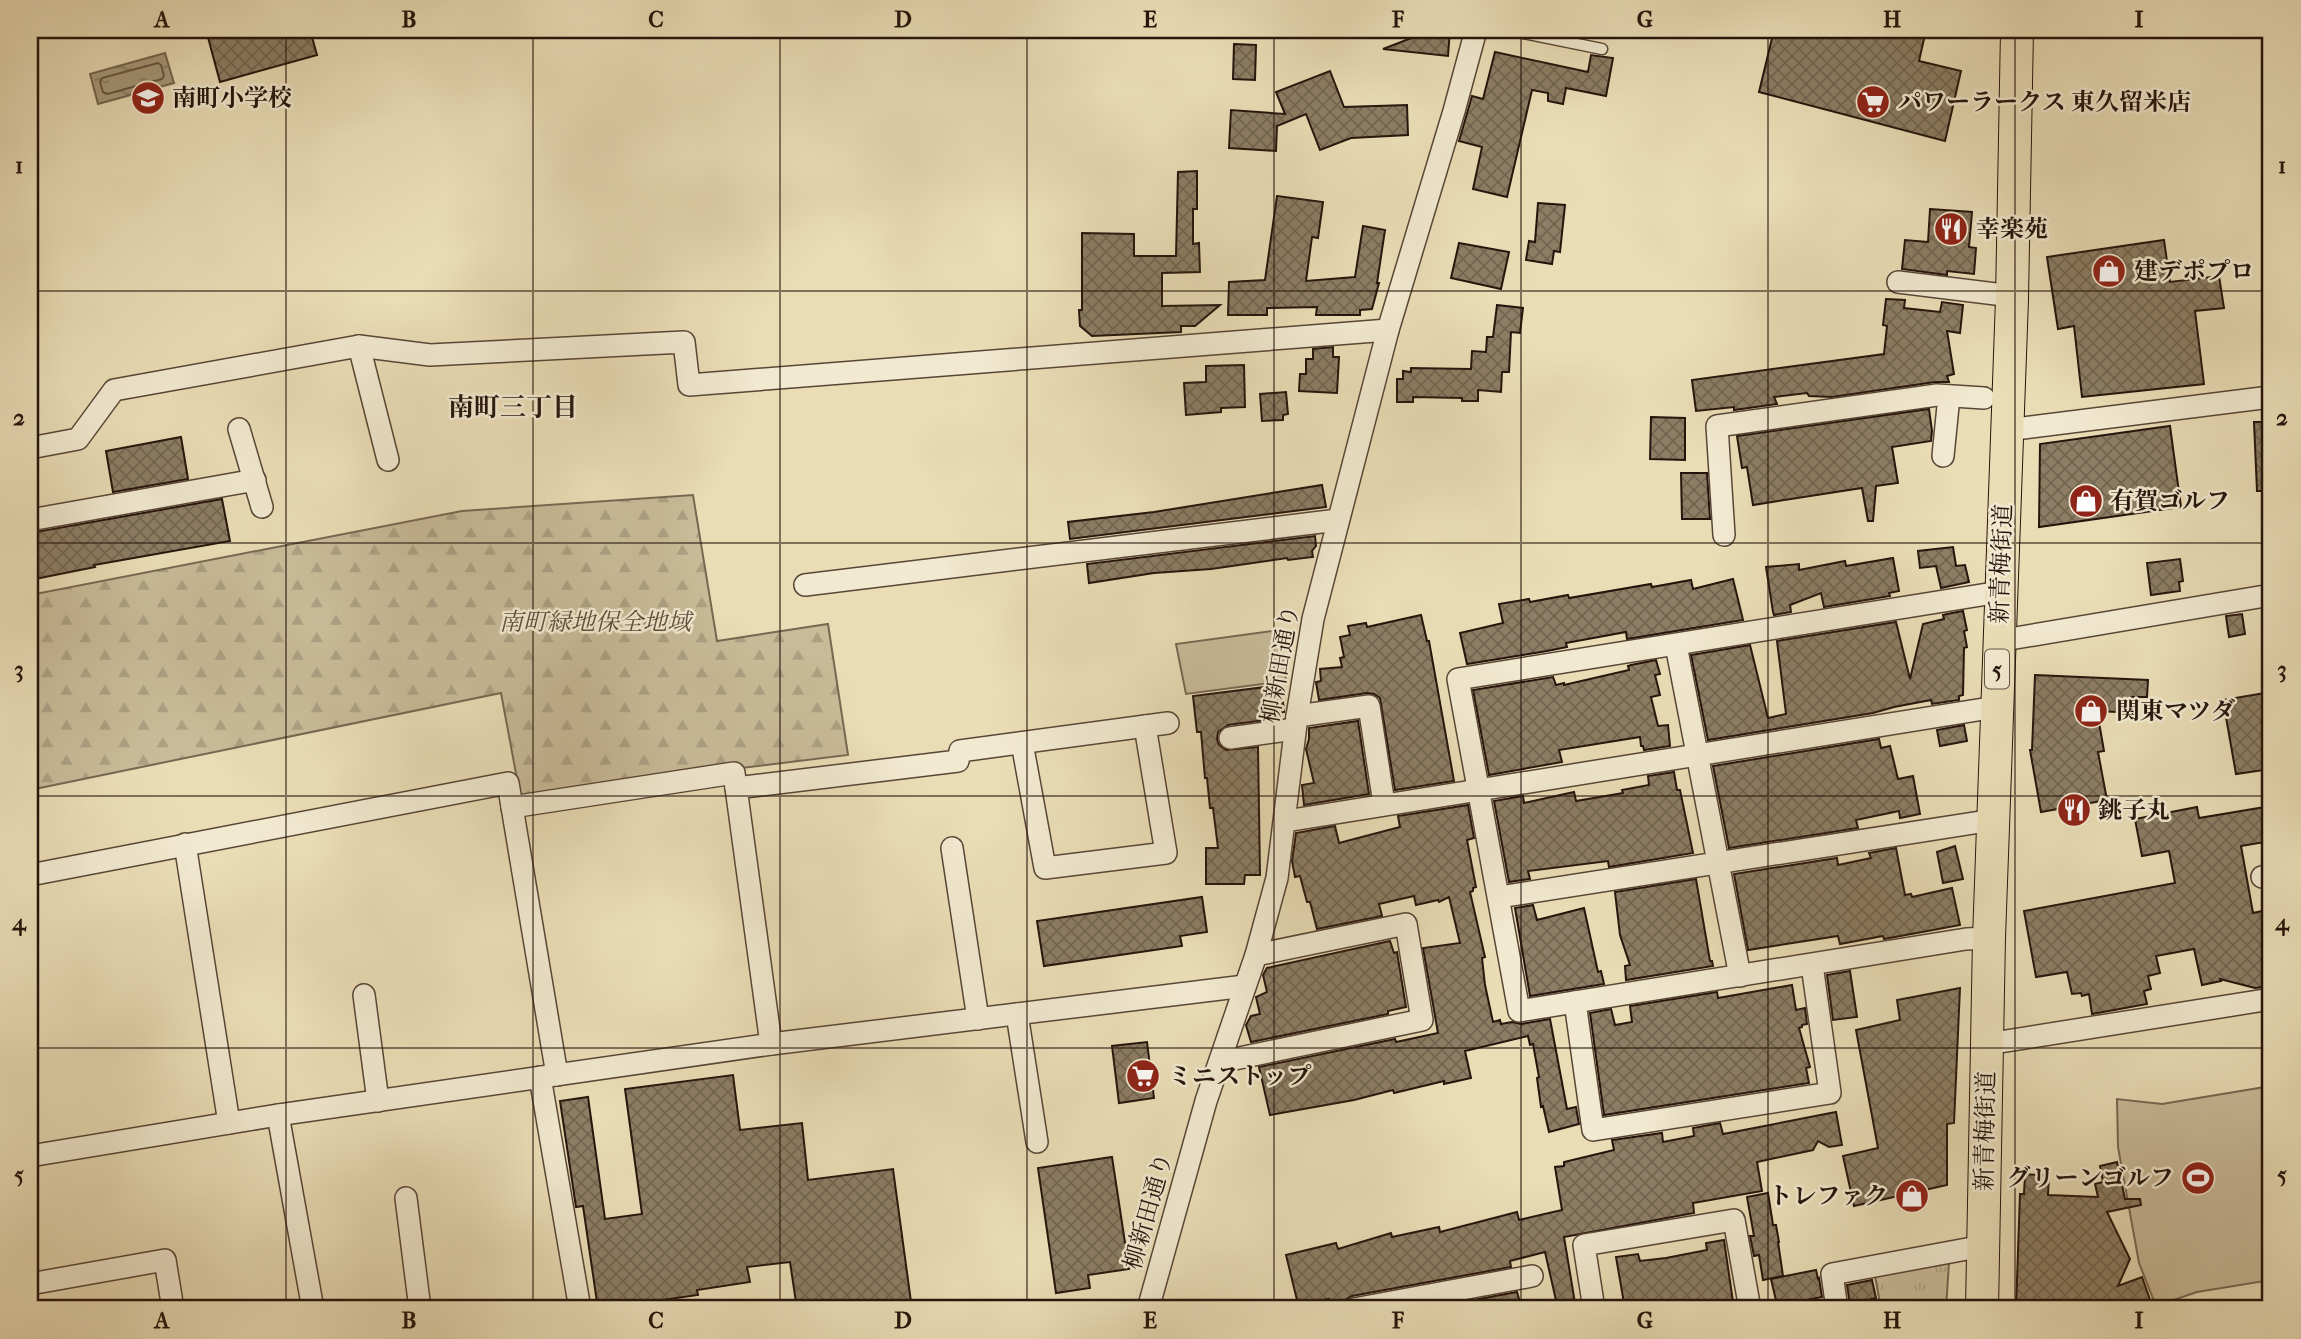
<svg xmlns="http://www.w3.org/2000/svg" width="2301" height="1339" viewBox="0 0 2301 1339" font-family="'IM FELL French Canon','Noto Serif JP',serif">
<defs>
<pattern id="grass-tufts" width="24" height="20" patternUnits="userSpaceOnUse" patternTransform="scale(1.75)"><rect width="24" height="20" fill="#c9bb99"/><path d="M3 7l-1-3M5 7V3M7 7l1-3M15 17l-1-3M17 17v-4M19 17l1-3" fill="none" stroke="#aca083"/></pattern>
<pattern id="forest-firs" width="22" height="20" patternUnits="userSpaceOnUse" patternTransform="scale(1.75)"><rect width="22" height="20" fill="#c9bb99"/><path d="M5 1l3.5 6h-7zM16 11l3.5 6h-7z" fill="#aca083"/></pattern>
<pattern id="water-ripples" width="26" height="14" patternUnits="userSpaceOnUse" patternTransform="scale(1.75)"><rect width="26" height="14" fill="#a7997c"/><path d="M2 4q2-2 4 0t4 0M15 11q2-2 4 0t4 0" fill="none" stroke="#887c64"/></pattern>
<pattern id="building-cross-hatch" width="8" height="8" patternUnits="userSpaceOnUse" patternTransform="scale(1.75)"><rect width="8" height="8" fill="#8c7d64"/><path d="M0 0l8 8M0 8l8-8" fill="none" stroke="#726551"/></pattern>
</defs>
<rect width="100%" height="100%" fill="#eaddb6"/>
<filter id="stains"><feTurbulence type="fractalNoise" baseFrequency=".00286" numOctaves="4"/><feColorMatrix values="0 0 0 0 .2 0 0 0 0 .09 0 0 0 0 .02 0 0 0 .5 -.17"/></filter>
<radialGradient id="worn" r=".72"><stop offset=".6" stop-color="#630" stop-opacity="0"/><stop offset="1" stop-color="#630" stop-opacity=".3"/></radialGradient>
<!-- grass -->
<path fill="url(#grass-tufts)" stroke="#786852" stroke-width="2" d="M1949,1262l-3,47h-65l-6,-33z"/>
<!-- forest -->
<path fill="url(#forest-firs)" stroke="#786852" stroke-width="2" d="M693,495l24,146 111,-17 20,131 -328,40 -19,-102 -471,97v-195l432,-84z"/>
<!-- garden -->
<g fill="#c9bb99" stroke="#786852" stroke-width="2">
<path d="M1279,630l7,51 -100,13 -10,-50z"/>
<path d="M2271,1086v194l-74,12 -41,14 -17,-43 -21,-116 -1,-48 45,5z"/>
</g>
<!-- water -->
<path fill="url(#water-ripples)" stroke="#73644f" stroke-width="2" d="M165,53l9,30 -76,21 -8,-30z"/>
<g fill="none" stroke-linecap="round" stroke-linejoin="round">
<!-- shore -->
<path stroke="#665644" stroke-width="2" d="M158,63l3,2 3,11 -2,3 -55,15 -4,-2 -3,-10 2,-4z"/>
</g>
<!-- building -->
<g fill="url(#building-cross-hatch)" stroke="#26140c" stroke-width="2">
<path d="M206,30h104l7,25 -97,27z"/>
<path d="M1432,30h18l-2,26 -65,-7z"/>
<path d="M1774,30h152l-7,31 42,10 -16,70 -186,-49z"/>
<path d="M1234,44l22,1 -1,35 -22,-1z"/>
<path d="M1495,52l93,20 3,-17 22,3 -7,38 -40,-8 -3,16 -15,-3v-8l-16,-3 -25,107 -34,-8 9,-42 -23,-6 13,-45 11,3z"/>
<path d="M1330,71l14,36 63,-2 1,30 -57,3 -31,12 -14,-36 -29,12 -1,25 -47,-3 2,-38 54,4 -9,-22z"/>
<path d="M1197,171v38h-4v35l6,-1 1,29 -38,1v33l58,-1 -25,21h-14v6l-89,4 -12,-10 -1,-16h3v-77l52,1v22h42l2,-84z"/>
<path d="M1277,196l46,6 -5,36 -6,-1 -6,44 49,-4 8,-51 22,4 -8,53h2l-7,26 -12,1v5h-44l1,-8 -50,1v7h-39l1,-33 36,-2z"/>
<path d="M1538,203l27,2 -5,47 -6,-1 -2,13 -26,-4 3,-19 6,1z"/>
<path d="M1930,209l42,3 -3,35 7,1 -2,26 -27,-3v4l-45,-6 3,-29 23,2z"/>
<path d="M2164,240l6,42 49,-6 5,32 -29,3 9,73 -122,13 -8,-71 -16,3 -11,-72z"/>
<path d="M1459,243l50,9 -8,37 -50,-11z"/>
<path d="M1886,299l19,1 -1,8 36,4 2,-10 21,3 -3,28 -13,-2 7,43 -7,2 2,6h-14l-103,15 -23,-1 -2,-3 -33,4 3,7 -43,6v-3l-38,4 -4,-31 192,-26 3,-28 -4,-1z"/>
<path d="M1497,305l26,3 -3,25 -9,-1 -2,40h-7l-1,20 -23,-2v11h-16v-3l-49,-1v5h-16v-23h6v-8l8,1v-4l60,1 1,-18 14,1 1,-15h6z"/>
<path d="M1333,347v10h6l-2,36 -38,-2 1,-17h6v-15h7v-10z"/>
<path d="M1244,365l1,42 -24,1v4l-35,3 -2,-32 22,-1v-16z"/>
<path d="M1286,392l2,22 -5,1v5l-21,1 -2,-27z"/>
<path d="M1929,409l3,22 -1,10 -39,6 6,36 -22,3 -3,35h-5l-6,-33 -109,17 -6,-38 -5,1 -5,-32z"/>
<path d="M1651,417l34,1v42l-35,-1z"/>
<path d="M2254,422h17v69h-14z"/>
<path d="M2170,426l11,81 -142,20 1,-83z"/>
<path d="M181,437l7,42 -75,13 -7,-41z"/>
<path d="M1681,473h26l3,46h-28z"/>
<path d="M1322,485l4,22 -256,32 -2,-17 86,-10z"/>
<path d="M222,499l8,42 -136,24 1,2 -65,13v-47z"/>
<path d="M1315,536l1,10 -4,5 1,6 -25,3 -1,-2 -76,11 -57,4 -65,10 -2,-19z"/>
<path d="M1953,547l3,19 9,-1 4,17 -28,6 -5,-22 -16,2 -2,-17z"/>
<path d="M1893,558l6,33 -10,2 1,3 -66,11 -3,-14 -31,12 1,7 -17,3 -1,-3 -7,-45 33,-3v6l46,-9 1,5z"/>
<path d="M2180,559l3,22 -4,1 1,9 -29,4 -4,-32z"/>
<path d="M1733,579l10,41 -116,19 -1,-7 -60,11 1,4 -20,4 -80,13 -7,-31 43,-10 -4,-19 30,-5 1,3 38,-7 1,3 82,-14 1,3 39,-7 2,9z"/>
<path d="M1963,611l4,19 -3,1 3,16 -3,1 -1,47 -4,1v4l-27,4 -1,-4 -37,7 -21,6 -165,27 -17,-85 59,-10 18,73 18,-4 -9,-73 119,-19 14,57 13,-55 21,-5 -1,-4 4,-1z"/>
<path d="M2242,614l3,20 -16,3 -3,-21z"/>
<path d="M1421,615l6,26h2l25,140 -59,9 -15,-92 -6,-4 -7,-1 -48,7 -3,-18 5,-1 -1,-12 22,-2 -2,-9 4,-1 -4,-20 10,-2 -2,-9 18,-3 1,4z"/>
<path d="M1656,660l4,14 -5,1 5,20 -9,2 7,29 10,-1 2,21 -26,4 -1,-4h-2l-1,-9 -81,13 3,12 -73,13 -16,-85 80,-13 3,8 8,-2v2l65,-15 -1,-4 3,-1z"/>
<path d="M2035,675l113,5 -1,17h-15l-1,3 -14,-1 -1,13 -19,-1 7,40 -6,1 9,48 -66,12 -11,-62h2z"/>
<path d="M1281,685l3,27 -19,3 1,5 -38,5 -10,7 -1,7 2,6 7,5 32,-3 2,128h-15l-1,9h-38v-36h12l-5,-40h-3l-3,-30h-2l-4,-46h-4l-4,-36z"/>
<path d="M2271,692v77l-35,5 -13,-74z"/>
<path d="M1358,721l11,73 -65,11 -2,-20 12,-2 -8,-34 3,-10v-11z"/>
<path d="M1964,725l3,16 -27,5 -3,-16z"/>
<path d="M1879,739l2,9 9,-2 8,33 15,-3 7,38 -20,4 -1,-7 -43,9 2,8 -129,20 -16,-82z"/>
<path d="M1674,772l3,18h3l13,63 -84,14 -1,-6 -80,10 2,8 -21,3 -15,-81 29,-5 1,7 50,-11 2,9 47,-8 -1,-3 27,-5 -1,-9z"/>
<path d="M1468,805l6,33 -7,2 9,47 -3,1v3l-3,1 15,65 -3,1 3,27 8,37 7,-2 1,4 11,-2 9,2 29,-5 17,90 9,-2 3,17 -30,8 -6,-26 -2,1 -4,-29 2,-1 -6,-33 -3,1 -2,-9 -63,15 6,27 -27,6v-3l-50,12 -1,-3 -39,10 -84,15 -11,-48 136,-28 1,3 42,-9 -15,-85 37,-5 -11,-46 -10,5 -1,-2 -22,5 -2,-9 -35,8 3,12 -65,13 -7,-27h-3l-7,-26 -5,1 -3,-16 4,-28 39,-7 4,17 61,-16 -2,-11z"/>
<path d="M2271,806v35l-30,5 12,67 18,-4v77l-16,2 -35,-9 1,2 -19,4 -8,-36 -38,7 4,17 -12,3 3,13 -7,2 3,13 -55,10 -3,-20 -7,2 -1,-3 -9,1 -5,-22 -31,5 -12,-66 151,-28 -6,-32 -27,5 -7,-37 62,-12 2,11z"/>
<path d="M1955,846l8,33 -20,4 -6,-31z"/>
<path d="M1896,848l9,47 6,-1 1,3 40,-9 8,37 -76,14 -1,-3 -43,8 -2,-8 -90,14 -14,-76 103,-16 1,7 33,-7 -2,-5z"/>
<path d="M1696,879l14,82h2l1,5 -87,14 -1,-14 5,-1 -10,-30 -5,-43z"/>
<path d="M1202,897l5,35 -27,4 2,10 -138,20 -7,-45z"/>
<path d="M1533,905l4,15 47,-12 14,64 3,-1 3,13 -74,12 -15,-88z"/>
<path d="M1390,941l4,12 3,-1 9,55 -18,4v3l-137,28 -5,-17 5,-9 9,-2 -4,-17 11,-5 -4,-17 4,-7z"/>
<path d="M1850,971l7,46 -24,3 -6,-45z"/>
<path d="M1792,985l4,25 9,-2 2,16 -5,1v2l-3,1 11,39 -4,1 3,15 -205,32 -14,-102 21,-4 4,16 17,-3 -2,-16 87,-14 1,6z"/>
<path d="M1960,988l-6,135 -7,1v61l-93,21 -11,-50 35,-8 -22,-118 44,-10 -3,-20z"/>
<path d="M1147,1042l7,56 -35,5 -7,-57z"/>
<path d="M733,1075l7,55 62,-7 6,57 85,-11 18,133 -56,7h-58l-7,-47 -43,5 3,15 -53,8 1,5 -100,14 -15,-103 -7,1 -16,-106 28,-4 17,122 37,-5 -17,-125z"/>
<path d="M1836,1112l6,33 -13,2 -11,-6 -5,9 -56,12 5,29 -69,12 1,10 -130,24 12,72h-18l-13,-57 -35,9 1,6 -159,29 -7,4 -4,9h-11l-1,-10 -31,5 -12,-49 50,-12 2,6 53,-16 1,4 47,-10 1,5 77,-20 2,8 43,-10 -7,-43 9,-1v-4l50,-12 -2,-10 50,-7 1,9 31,-6 -1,-8 27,-5 3,11z"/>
<path d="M1112,1157l17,112 -41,6 2,13 -34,5 -18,-125z"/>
<path d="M2117,1162l8,37h15l1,6 -34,7 23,47 -12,27 24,-9 10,28 -12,4h-124l4,-115h4l1,-20 24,2 -1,19 50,2 -3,-13 8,-2 -3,-16z"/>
<path d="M1768,1193l5,32h3l3,17h-1l5,34 -20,4 -4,-25 -5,1 -4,-20h4l-7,-39z"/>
<path d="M1724,1240l10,69h-109l-9,-52 22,-3 2,7 26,-3 41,-8 -1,-7z"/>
<path d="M1816,1270l2,9 1,-1 3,19 -30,6 2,6h-16l-7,-30z"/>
<path d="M1872,1280l4,18 -26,6 -3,-19z"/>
<path d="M1517,1292l5,17h-97z"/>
</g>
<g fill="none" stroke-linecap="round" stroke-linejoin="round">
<!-- lane casing -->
<g stroke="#574636" stroke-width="13">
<path id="lane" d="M1508,30l94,19"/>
</g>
<!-- street casing -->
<g stroke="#574636" stroke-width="24">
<g id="street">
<path d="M1898,282l114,14"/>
<path d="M359,346l29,114"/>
<path d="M239,429l23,78"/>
<path d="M2007,430l263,-33 1,5"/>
<path d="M30,448l48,-9 36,-49 245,-44 71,9 254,-13 5,43 699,-55"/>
<path d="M1943,456l6,-60"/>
<path d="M30,520l225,-40"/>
<path d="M1724,535l-7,-109 220,-31 47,3"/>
<path d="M805,585l533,-65"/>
<path d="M1998,641l273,-46"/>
<path d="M1676,645l64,331"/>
<path d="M1297,716l72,-10 15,98"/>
<path d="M1230,738l65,-9"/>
<path d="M1022,743l23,125 121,-15 -21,-127"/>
<path d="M736,788l222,-27 2,-10 208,-28"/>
<path d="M512,807l222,-34 37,271"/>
<path d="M1286,821l710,-114"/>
<path d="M185,844l44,279"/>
<path d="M952,848l26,171"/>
<path d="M30,875l478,-92 49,292"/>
<path d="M2262,877l9,-2"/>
<path d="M1499,897l494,-77"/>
<path d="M1989,938l-23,1 -447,72 -61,-332 542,-87"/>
<path d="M364,995l14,106"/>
<path d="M1575,1002l18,128 237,-37 -18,-128"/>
<path d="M1017,1014l20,128"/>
<path d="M1987,1044l284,-45"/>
<path d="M1220,1062l202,-42 -16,-96 -150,31"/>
<path d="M540,1077l40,232"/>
<path d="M278,1115l35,194"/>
<path d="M30,1156l248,-41 493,-71 474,-58"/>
<path d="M406,1198l14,111"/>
<path d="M30,1284l135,-24 8,49"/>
<path d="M1148,1309l58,-208 50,-146 21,-77 20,-162 16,-97 75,-289 66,-219 22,-81"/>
<path d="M1354,1309l178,-33"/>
<path d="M1594,1309l-10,-64 150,-25 16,89"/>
<path d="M1837,1309l-5,-35 151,-28"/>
</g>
</g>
<!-- primary casing -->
<g stroke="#26140c" stroke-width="34">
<path id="primary" d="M1982,1309l7,-371 23,-639 5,-269"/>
</g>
<!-- lane -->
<use href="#lane" stroke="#f1e9d0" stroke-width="10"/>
<!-- street -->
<use href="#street" stroke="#f1e9d0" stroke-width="21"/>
<!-- primary -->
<use href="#primary" stroke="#eaddb6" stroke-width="32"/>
</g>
<!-- grid -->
<path fill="none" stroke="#26140c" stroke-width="2" stroke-opacity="0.55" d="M286,30v1279M533,30v1279M780,30v1279M1027,30v1279M1274,30v1279M1521,30v1279M1768,30v1279M2015,30v1279M30,291h2241M30,543h2241M30,796h2241M30,1048h2241"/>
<!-- icons -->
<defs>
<g id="school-disc" transform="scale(1.75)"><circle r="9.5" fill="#8f2418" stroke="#f1e9d0"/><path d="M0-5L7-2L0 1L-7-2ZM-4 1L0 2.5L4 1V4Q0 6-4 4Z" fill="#fff"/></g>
<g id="supermarket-disc" transform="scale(1.75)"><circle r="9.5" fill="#8f2418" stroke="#f1e9d0"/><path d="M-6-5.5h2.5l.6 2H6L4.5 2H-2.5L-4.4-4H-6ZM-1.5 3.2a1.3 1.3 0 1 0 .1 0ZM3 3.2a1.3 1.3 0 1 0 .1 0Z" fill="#fff"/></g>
<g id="restaurant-disc" transform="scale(1.75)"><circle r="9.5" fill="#8f2418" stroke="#f1e9d0"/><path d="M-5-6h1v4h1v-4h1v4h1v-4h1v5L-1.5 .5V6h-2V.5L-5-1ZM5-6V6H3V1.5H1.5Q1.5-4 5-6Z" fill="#fff"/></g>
<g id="shop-disc" transform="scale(1.75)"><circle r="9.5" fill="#8f2418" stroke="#f1e9d0"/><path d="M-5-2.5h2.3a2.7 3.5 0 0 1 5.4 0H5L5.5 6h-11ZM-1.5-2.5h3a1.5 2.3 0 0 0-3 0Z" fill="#fff"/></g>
<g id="stadium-disc" transform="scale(1.75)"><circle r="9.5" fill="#8f2418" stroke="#f1e9d0"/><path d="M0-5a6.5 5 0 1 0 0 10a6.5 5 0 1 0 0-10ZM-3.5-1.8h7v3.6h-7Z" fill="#fff"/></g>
</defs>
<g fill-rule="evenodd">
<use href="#school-disc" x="148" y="98"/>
<use href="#supermarket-disc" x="1873" y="102"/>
<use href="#restaurant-disc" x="1951" y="229"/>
<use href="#shop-disc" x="2109" y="271"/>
<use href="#shop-disc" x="2086" y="501"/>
<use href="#shop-disc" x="2091" y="711"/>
<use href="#restaurant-disc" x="2074" y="810"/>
<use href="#supermarket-disc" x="1143" y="1076"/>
<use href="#stadium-disc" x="2198" y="1178"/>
<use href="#shop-disc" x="1912" y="1196"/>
</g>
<g text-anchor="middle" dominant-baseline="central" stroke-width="5" stroke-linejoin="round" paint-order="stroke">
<!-- shield labels -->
<rect fill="#f1e9d0" stroke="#635447" stroke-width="2" x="1985" y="649.5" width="24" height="39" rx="5"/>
<g font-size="23" font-weight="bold" fill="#26140c">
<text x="1997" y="669">5</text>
</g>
<!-- poi labels -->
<g font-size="24" font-weight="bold" fill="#26140c" stroke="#f1e9d0" text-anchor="start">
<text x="172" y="98">南町小学校</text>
<text x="1898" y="102">パワーラークス 東久留米店</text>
<text x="1976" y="229">幸楽苑</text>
<text x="2134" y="271">建デポプロ</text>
<text x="2110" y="501">有賀ゴルフ</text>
<text x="2116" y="711">関東マツダ</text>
<text x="2098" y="810">銚子丸</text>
<text x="1168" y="1076">ミニストップ</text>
<text x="2174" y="1178" text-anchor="end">グリーンゴルフ</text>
<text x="1888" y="1196" text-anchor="end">トレファク</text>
</g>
<!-- street labels -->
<g font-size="24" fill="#26140c" stroke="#f1e9d0">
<text transform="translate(2001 564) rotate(-88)">新青梅街道</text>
<text transform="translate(1280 664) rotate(-80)">柳新田通り</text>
<text transform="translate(1985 1131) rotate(-89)">新青梅街道</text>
<text transform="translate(1148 1211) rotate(-74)">柳新田通り</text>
</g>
<!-- park labels -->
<g font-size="24" font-style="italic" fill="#5f4e3d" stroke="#f1e9d0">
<text x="595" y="622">南町緑地保全地域</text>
</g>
<!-- neighbourhood labels -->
<g font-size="26" font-weight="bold" fill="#26140c" stroke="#f1e9d0">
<text x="513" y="407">南町三丁目</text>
</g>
</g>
<!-- margin -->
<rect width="2301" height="1339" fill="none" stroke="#eaddb6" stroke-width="77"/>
<rect x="38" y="38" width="2224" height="1262" fill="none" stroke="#26140c" stroke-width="2.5"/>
<g font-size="23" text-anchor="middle" font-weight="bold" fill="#26140c">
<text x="162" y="27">A</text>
<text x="409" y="27">B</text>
<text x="656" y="27">C</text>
<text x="903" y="27">D</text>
<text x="1150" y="27">E</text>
<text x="1398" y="27">F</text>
<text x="1645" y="27">G</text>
<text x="1892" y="27">H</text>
<text x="2139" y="27">I</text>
<text x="19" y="173">1</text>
<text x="2282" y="173">1</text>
<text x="19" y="425">2</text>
<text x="2282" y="425">2</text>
<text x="19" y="677">3</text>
<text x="2282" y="677">3</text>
<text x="19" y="930">4</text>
<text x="2282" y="930">4</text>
<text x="19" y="1182">5</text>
<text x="2282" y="1182">5</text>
<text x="162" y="1328">A</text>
<text x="409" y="1328">B</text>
<text x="656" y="1328">C</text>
<text x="903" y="1328">D</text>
<text x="1150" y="1328">E</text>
<text x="1398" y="1328">F</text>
<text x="1645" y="1328">G</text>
<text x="1892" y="1328">H</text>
<text x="2139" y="1328">I</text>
</g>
<rect width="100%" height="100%" filter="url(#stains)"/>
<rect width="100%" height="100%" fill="url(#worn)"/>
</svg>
